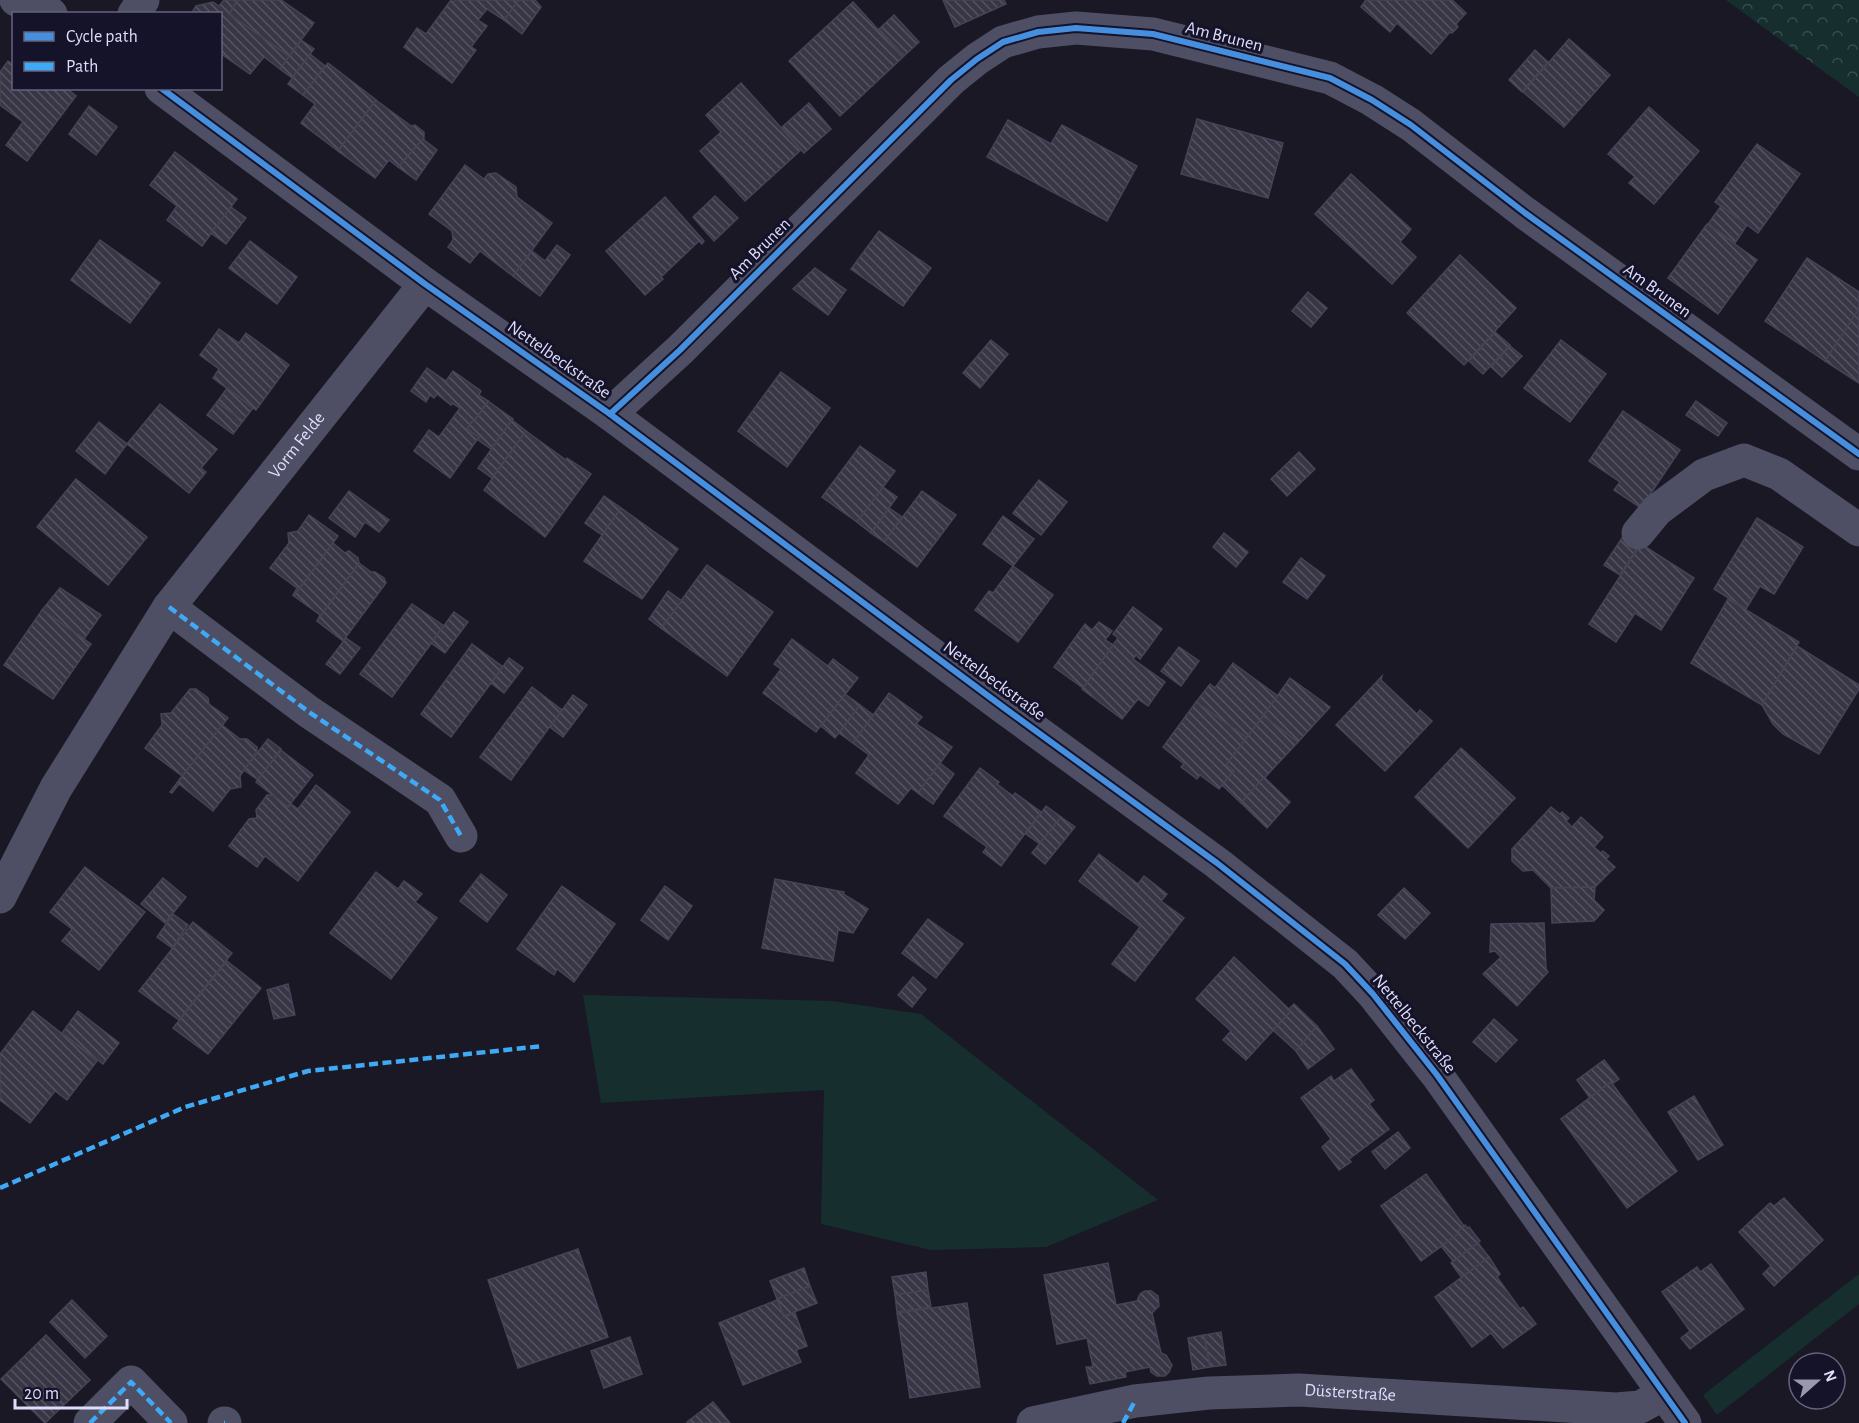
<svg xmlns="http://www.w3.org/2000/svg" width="1859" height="1423" viewBox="0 0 1859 1423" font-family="'Alegreya Sans',sans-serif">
<defs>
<pattern id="forest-crowns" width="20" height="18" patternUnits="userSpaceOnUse" patternTransform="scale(1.5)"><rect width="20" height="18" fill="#162f2e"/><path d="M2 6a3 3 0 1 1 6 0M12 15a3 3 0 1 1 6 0" fill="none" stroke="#374d4d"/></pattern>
<pattern id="building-back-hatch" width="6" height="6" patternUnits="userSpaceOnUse" patternTransform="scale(1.5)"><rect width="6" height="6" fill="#383645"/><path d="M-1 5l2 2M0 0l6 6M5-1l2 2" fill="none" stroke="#545361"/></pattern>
</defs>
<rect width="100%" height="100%" fill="#191824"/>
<!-- grass -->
<g fill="#162f2e">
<path d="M583,995l249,6 89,13 237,186 -112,47 -115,3 -110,-26 3,-134 -223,13z"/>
<path d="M1859,1274v30l-142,111 -14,-20z"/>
</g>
<!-- forest -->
<path fill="url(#forest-crowns)" d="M1726,0h133v97z"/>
<!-- building -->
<g fill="url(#building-back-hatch)" stroke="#454356" stroke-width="1.5">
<path d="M224,0h12l1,1 -8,13 60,42 -9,13 -16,-12 -14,17 -30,-21v-39h-29l5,-8 17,-4 6,4z"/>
<path d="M238,0h43l33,23 -25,33 -60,-42z"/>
<path d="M451,0l3,2 1,-2h64l-15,20 -17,-11 -9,11 9,6 -16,21 5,3 -24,33 -48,-36 13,-19 9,6z"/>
<path d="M519,0h16l6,7 -19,27 -18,-14z"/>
<path d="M943,0h61l2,4 -51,23z"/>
<path d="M1366,0h86l14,13 -10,11 2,3 -6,6 -2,-1 -19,22 -34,-31 -7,9 -29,-25z"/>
<path d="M853,2l50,55 -63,59 -51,-55z"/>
<path d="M894,15l25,27 -15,14 -25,-27z"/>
<path d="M1569,39l41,36 -46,52 -41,-35z"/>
<path d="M301,40l13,9 -22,29 -12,-9z"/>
<path d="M1535,50l13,12 -26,30 -13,-12z"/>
<path d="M310,54l15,12 -22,29 -15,-11z"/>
<path d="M8,61l6,4v23h52l10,8 -49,65 -21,-16 17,-23 -23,-17v-33z"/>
<path d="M328,63l48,37 -38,51 -37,-28 14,-19 -12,-9z"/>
<path d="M741,83l60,67 -56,51 -45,-50 21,-19 -15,-17z"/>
<path d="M376,100l35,26 4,-1 9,7v6l-26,29 -9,-7 -14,18 -37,-27z"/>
<path d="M809,103l22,26 -27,24 -22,-26z"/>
<path d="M89,106l28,21 -21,28 -27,-21z"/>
<path d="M1649,107l50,44 -45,53 -25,-21 6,-6 -27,-23z"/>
<path d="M1197,119l86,24 -15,55 -87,-24z"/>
<path d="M1008,120l43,24 11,-19 75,41 -30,55 -120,-64z"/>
<path d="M423,139l14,11 -21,30 -18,-13z"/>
<path d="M1757,144l43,30 -42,59 -43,-31z"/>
<path d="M175,152l62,47 -35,47 -35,-26 10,-14 -27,-21z"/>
<path d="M465,165l19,14 4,-5 8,-1 20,14 1,10 35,26 -39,53 -33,-25 -10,12 -22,-16 5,-7 -1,-9 -23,-17z"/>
<path d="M1351,174l60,55 -11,13 16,15 -24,27 -77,-70z"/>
<path d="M715,196l23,22 -24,23 -21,-24z"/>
<path d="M665,197l39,44 -2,3 -3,-3 -38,36 2,2 -18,16 -39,-44z"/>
<path d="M1721,206l26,19 -12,18 -27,-19z"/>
<path d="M231,207l15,11 -20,26 -15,-11z"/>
<path d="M1707,224l50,36 -39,54 -50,-36z"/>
<path d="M879,231l52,37 -28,38 -52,-37z"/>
<path d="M100,240l60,43 -30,40 -59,-43z"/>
<path d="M250,241l47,36 -20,27 -48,-36z"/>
<path d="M557,245l13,10 -30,41 -27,-20 19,-25 13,10z"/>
<path d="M1460,255l56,53 -52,57 -57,-52z"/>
<path d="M1807,258l52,34v17l-34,52 -60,-40z"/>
<path d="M815,268l31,22 -18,25 -35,-26z"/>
<path d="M1308,292l19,16 -16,19 -19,-16z"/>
<path d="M1859,309v74l-34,-22z"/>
<path d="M219,329l20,14 7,-10 43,32 -33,45 -43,-32 6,-9 -19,-14z"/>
<path d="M1495,332l15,13 -27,29 -14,-13z"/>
<path d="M991,340l17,14 -28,34 -17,-15z"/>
<path d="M1561,340l45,34 -36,48 -46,-34z"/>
<path d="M1510,346l12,10 -20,21 -11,-10z"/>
<path d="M427,368l19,13 7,-10 28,20 -2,4 9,6 -13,19 -1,-1 -7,10 12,8 -29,41 -36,-27 15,-21 10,7 21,-29 -8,-5 -1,2 -14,-11 -3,4 -4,-3 -4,7 -15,-11z"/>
<path d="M781,372l49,36 -43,59 -49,-36z"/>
<path d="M227,388l26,20 -10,13 -26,-19z"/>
<path d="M488,401l25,18 -22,30 -13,-9 1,-3 -12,-8 7,-10 1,1z"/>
<path d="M1696,401l31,22 -9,13 -32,-21z"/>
<path d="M217,402l26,19 -10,13 -26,-19z"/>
<path d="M160,404l57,45 -16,19 5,4 -17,21 -62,-49z"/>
<path d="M1623,411l57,39 -39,58 -27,-18 6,-8 -31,-21z"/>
<path d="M512,420l14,11 -34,47 -14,-10z"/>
<path d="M99,422l28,22 -22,30 -29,-23z"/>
<path d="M526,431l40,29 1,-2 24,16 -46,63 -61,-47z"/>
<path d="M860,446l35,25 -38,51 -35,-25z"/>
<path d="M1299,452l16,17 -28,27 -16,-17z"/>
<path d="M76,479l71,58 -39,48 -71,-58z"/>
<path d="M1039,480l28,22 -26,33 -28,-22z"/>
<path d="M883,487l14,10 -26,36 -14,-11z"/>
<path d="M349,491l40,29 -10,12 -14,-10 -10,15 -26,-19z"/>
<path d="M922,491l34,24 -39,52 -33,-25z"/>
<path d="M604,496l17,12 -19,27 -17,-12z"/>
<path d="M621,508l57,41 -36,50 -58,-38z"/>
<path d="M889,508l13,9 -18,25 -13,-9z"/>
<path d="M309,515l29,21 -44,60 -1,-1 4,-7 -27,-20 19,-25 -1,-10 10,-2z"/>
<path d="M1003,516l31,23 -21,27 -30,-22z"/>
<path d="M1757,518l46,29 -29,47 -14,-8 -14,23 -32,-20z"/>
<path d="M1224,533l24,19 -12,15 -23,-20z"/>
<path d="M1624,535l15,10 -19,30 -16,-10z"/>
<path d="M333,543l12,10 4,-2 9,7 1,5 -42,58 3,-6 -26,-19z"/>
<path d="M1641,544l53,34 -33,52 -26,-17 -19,29 -27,-18z"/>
<path d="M1301,558l24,18 -18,23 -24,-17z"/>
<path d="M359,563l12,9h4l9,6 2,5 -43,58 -26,-20z"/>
<path d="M707,565l66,47 -46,64 -66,-48z"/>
<path d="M1013,566l40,29 -35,47 -43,-32 14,-19 4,2z"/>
<path d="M60,588l41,27 -17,24 -42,-29z"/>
<path d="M668,591l14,10 -21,27 -12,-9z"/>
<path d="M1728,599l71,43 -37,63 -71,-42z"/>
<path d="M412,604l32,22 -52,71 -32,-23z"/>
<path d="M1133,607l29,22 -22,30 -4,-4 -3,4 32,23 -17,24 -10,-7 -16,20 -40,-30 36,-51 -5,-4z"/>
<path d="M42,610l49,34 -38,55 -49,-34z"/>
<path d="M454,612l14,10 -23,31 -14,-10z"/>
<path d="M1099,622l13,9 -7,9 8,5 -30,43 -29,-21 31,-43 7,6z"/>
<path d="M346,638l14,10 -20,26 -14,-10z"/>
<path d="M792,639l36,27 5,-7 25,19 -42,54 -53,-39 18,-24 -7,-5z"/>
<path d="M472,644l31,23 -52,70 -30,-23z"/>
<path d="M1797,646l62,39v4l-40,65 -36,-20 -10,-10 -11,-19z"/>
<path d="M1179,647l20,14 -18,25 -20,-15z"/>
<path d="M509,658l14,10 -19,25 -13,-10z"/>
<path d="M1233,663l45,33 -31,42 -51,-36 14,-18 5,4z"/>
<path d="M1382,676l-1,4 36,34 3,-4 12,11 -47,50 -49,-46z"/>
<path d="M1290,678l40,29 -32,35 -35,-26z"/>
<path d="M532,687l30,23 -51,70 -31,-23z"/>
<path d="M190,689h6l12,9 1,6 19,14 -51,65 5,-7 -37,-28 17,-23 -1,-11 10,-1z"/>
<path d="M889,693l33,24 -6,7 36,23 -34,46 -7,-5 -13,16 -42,-31 13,-18 -16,-12z"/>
<path d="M845,694l15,11 -25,33 -14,-12z"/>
<path d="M573,695l14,10 -24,32 -13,-10z"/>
<path d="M1196,702l51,36 -21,27 8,6 -15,18 -19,-14 -3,4 -16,-12 3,-3 -21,-17z"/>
<path d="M860,705l13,10 -20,28 -14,-10z"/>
<path d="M1263,716l35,26 -57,61 -19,-18 12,-14 -8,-6z"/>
<path d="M222,725l18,14h7l10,8v5l-17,24 1,11 -11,2 -17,22 -34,-27 -7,9 -2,-1z"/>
<path d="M268,739l13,10 -23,31 -14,-10z"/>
<path d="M1461,748l54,50 -47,50 -53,-51z"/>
<path d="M281,750l32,25 -25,32 -32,-25z"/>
<path d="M940,763l14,11 -21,30 -15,-11z"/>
<path d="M980,768l19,14 -2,2 16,12 2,-3 26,19 -40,54 -18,-14 4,-5 -43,-31z"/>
<path d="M1264,777l26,25 -23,26 -26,-25z"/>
<path d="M316,785l34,27 -52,69 -33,-25 -8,11 -28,-21 20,-27 8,-1 -1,-8 11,-15h6l15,12 3,-3 7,5z"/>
<path d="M1046,806l15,11 -21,27 -14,-10z"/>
<path d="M1551,807l9,7 2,-2 7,6 -3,3 6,6 9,-10 22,20 -9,10 7,6 2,-2 6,5 -3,3 9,8 -20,20 -44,1 -18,-18 -10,1 -11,-10v-12z"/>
<path d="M1061,817l14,10 -30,37 -13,-11z"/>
<path d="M1099,854l39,30 6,-8 23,18 -6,7 23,17 -49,63 -23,-17 28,-37 -61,-46z"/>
<path d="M85,867l60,45 -46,58 -37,-29 10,-12 -22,-17z"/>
<path d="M376,872l22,17 6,-8 18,13 -7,8 22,16 -46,61 -61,-46z"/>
<path d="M481,874l26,21 -20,27 -27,-21z"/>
<path d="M163,878l23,19 -21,26 -24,-19z"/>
<path d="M775,879l69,13 -1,2 25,15 -15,24 -15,-3 -5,31 -71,-13z"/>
<path d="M562,886l53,38 -41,58 -17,-13 -3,6 -37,-26z"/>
<path d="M665,886l27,20 -24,34 -27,-20z"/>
<path d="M1595,887l-1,13 10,10 -10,11 -42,2 -1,-35z"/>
<path d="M1404,888l26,25 -25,26 -27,-24z"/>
<path d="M173,914l15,11 -16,23 -15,-11z"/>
<path d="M928,919l35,25 -27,34 -34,-25z"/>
<path d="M193,922l39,31 -53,67 -40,-29z"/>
<path d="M1544,923l2,46 2,3 -31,34 -34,-32 18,-17 -6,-6 -5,1 1,-28z"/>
<path d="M1234,957l57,54 -45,49 -23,-20 8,-9 -35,-32z"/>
<path d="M227,961l34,27 -53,66 -35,-26z"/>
<path d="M913,977l13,12 -14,18 -14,-12z"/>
<path d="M288,984l7,31 -21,4 -7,-29z"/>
<path d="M1294,1004l23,22 -21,25 -23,-21 18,-19 -2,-2z"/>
<path d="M33,1011l64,50 -30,39 -12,-9 -25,32 -30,-23v-46z"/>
<path d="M78,1011l41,32 -16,21 -41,-31z"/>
<path d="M1494,1019l23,21 -21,22 -23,-20z"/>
<path d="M1317,1026l17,23 -26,20 -12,-18z"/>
<path d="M1604,1060l15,19 -7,5 -1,-2 -21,16 -13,-18z"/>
<path d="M1351,1069l23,31 -5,4 20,25 -40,30 2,3 -12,8 -17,-23 9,-8 -30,-41 30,-22 3,5z"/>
<path d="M1611,1082l66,89 -50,37 -66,-89z"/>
<path d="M1694,1096l29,49 -25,15 -30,-48z"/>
<path d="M1398,1132l12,16 -25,21 -13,-17z"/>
<path d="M1426,1174l38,52 -6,5 2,2 -39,28 -40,-55z"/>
<path d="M1784,1198l39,42 -49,46 -11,-12 8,-8 -32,-34 31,-29 4,3z"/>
<path d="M1465,1225l2,3 2,-1 11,14 -27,20 -12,-15 19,-13 -2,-2z"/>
<path d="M1478,1243l11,14 -27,21 -11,-15z"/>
<path d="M578,1249l30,88 -90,31 -30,-88z"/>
<path d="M1489,1257l11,17 -3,3 23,32 3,-2 13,17 -33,24 -12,-15 -19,14 -37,-50z"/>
<path d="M1108,1263l8,42 21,-4 3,-7 5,-3h6l7,5 1,10 -7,7 9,40 5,2 6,10 -3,7 -4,4h-8l-6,-4 -1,-5 -25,5 1,5 -36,7 -4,-17h7l-6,-29 -30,6 -13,-69z"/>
<path d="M1711,1264l33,45 -54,40 -9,-11 9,-7 -28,-39 35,-25 3,5z"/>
<path d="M804,1268l6,18 -33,13 -7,-18z"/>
<path d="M926,1272l2,18 -33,5 -3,-18z"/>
<path d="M810,1286l7,17 -33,13 -7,-17z"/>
<path d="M928,1290l3,17 -34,5 -2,-17z"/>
<path d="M72,1300l35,36 -22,22 -35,-36z"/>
<path d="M777,1300l7,17 11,-4 12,33 -11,4 5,12 -58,23 -24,-62z"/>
<path d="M967,1303l13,84 -70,11 -13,-85z"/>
<path d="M1221,1332l5,33 -16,2 -6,-32z"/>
<path d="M46,1335l44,45 -45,43 -44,-44z"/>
<path d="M1204,1335l6,32 -17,3 -5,-32z"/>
<path d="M630,1337l12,37 -38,14 -13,-37z"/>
<path d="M713,1402l17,21h-42l-1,-1z"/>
</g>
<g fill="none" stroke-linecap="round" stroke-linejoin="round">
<!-- minor -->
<g stroke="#4e4e64" stroke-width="33">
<path d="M16,0l35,14"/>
<path d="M134,14l9,-14"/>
<path d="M161,88l264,196 185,130 393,293 214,156 128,101 28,30 64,81 248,348"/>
<path d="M610,414l70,-64 271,-270 26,-21 26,-17 35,-10 38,-4 77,6 177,44 42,22 39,25 114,88 334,241"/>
<path d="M1638,533l19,-23 47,-35 40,-15 35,14 80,56"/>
<path d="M169,607l140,105 131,88 21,36"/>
<path id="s1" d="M0,897l56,-109 113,-181 256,-323"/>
<path d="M90,1423l41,-41 40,41"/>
<path d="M224,1423h1"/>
<path id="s2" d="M1033,1423l102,-22 74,-8 90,-3 317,19 24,-2 24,-13"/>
</g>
<!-- quiet -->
<g stroke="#3fa9f5" stroke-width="4.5" stroke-dasharray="9 4.5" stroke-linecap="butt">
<path d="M169,607l140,105 131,88 21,36"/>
<path d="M0,1188l185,-81 123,-36 235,-25"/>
<path d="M90,1423l41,-41 40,41"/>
<path d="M224,1423h1"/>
<path d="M1123,1423l12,-22"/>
</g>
<!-- cycleway casing -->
<g stroke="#151329" stroke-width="10">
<g id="cycleway">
<path d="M161,88l264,196 185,130 393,293 214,156 128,101 28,30 64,81 248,348"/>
<path d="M610,414l70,-64 271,-270 26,-21 26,-17 35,-10 38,-4 77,6 177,44 42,22 39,25 114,88 334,241"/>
</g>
</g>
<!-- cycleway -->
<use href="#cycleway" stroke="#468fdf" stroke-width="6"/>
</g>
<g text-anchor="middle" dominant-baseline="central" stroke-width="6" stroke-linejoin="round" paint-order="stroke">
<!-- street labels -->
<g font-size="18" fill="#dfddfc" stroke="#151329">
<text transform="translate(1224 37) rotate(14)">Am Brunen</text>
<text transform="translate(760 249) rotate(-45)">Am Brunen</text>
<text transform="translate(1657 291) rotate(36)">Am Brunen</text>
<text transform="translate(559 360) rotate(35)">Nettelbeckstraße</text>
<text stroke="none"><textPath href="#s1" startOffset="542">Vorm Felde</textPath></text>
<text transform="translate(994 681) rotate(36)">Nettelbeckstraße</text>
<text transform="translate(1414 1024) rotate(51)">Nettelbeckstraße</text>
<text stroke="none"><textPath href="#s2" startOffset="320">Düsterstraße</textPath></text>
</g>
</g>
<!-- legend -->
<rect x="12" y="12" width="210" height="78" fill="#151329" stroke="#66647d" stroke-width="1.5"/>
<rect x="24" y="32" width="30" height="9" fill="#468fdf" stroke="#66647d" stroke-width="1.5"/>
<text x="66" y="42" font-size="18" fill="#dfddfc">Cycle path</text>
<rect x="24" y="62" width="30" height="9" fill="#3fa9f5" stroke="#66647d" stroke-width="1.5"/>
<text x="66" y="72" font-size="18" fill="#dfddfc">Path</text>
<!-- north arrow -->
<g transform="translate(1817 1381) rotate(69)"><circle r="28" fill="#151329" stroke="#66647d" stroke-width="1.5"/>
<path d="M0-4.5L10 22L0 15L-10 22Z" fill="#9a98b0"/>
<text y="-9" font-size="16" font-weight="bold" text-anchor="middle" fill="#dfddfc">N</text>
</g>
<!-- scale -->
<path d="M15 1399v9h112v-9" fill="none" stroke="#dfddfc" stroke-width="3"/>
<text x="24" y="1399" font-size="18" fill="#dfddfc" stroke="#151329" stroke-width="4.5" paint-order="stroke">20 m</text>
</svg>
